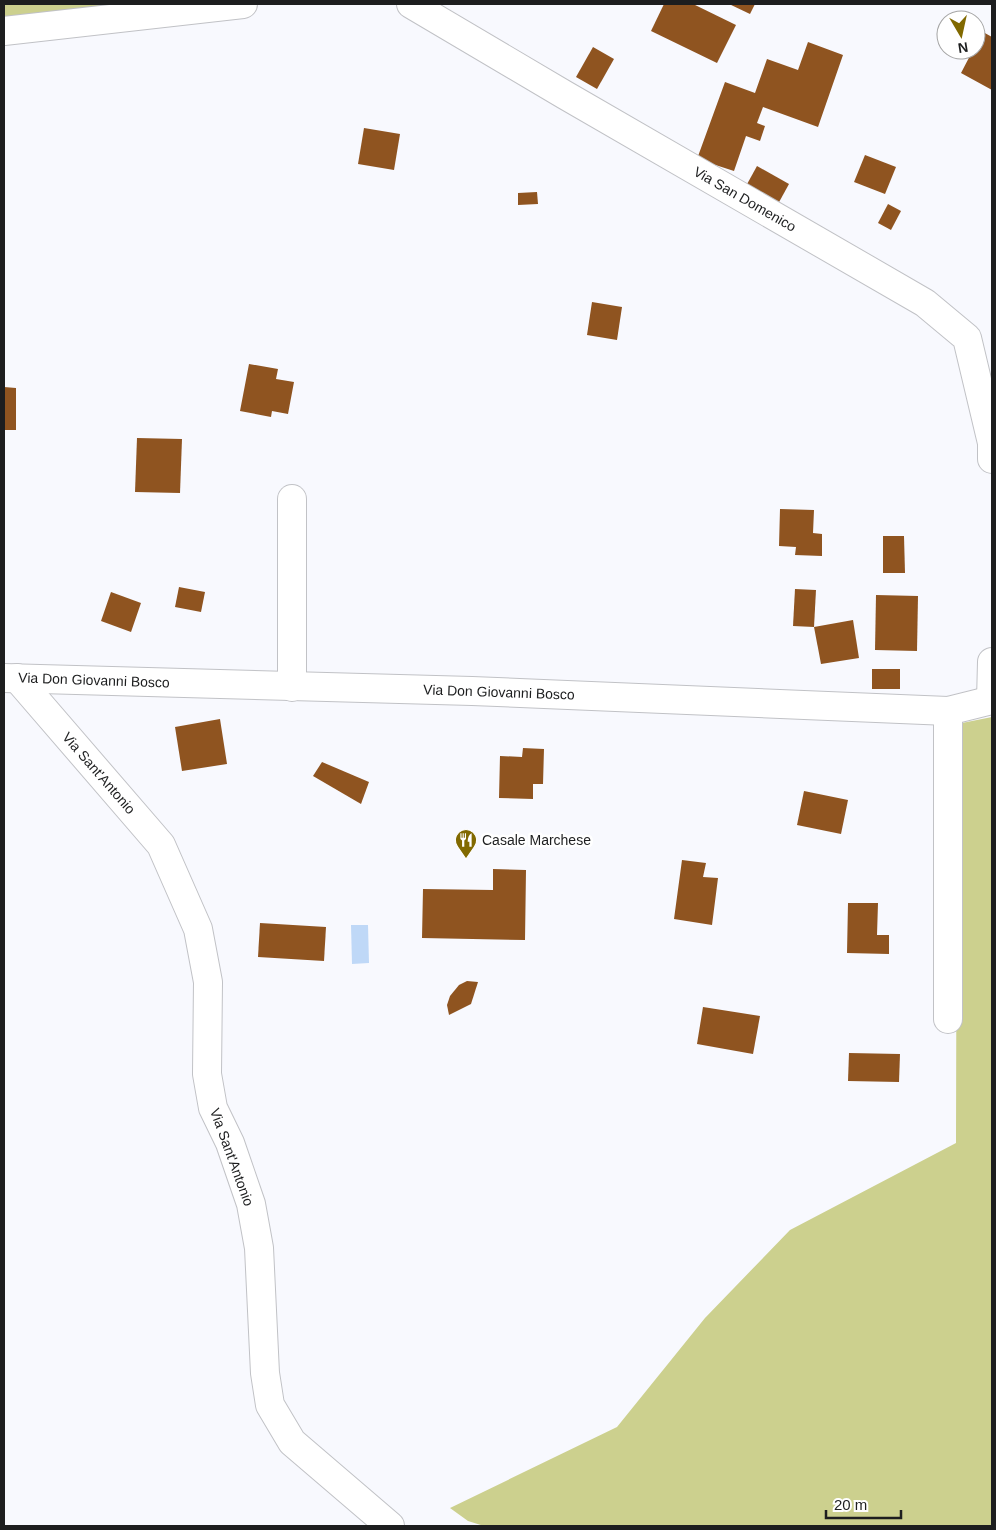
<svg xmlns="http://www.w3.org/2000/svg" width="996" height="1530" viewBox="0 0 996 1530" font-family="Helvetica,sans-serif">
<rect width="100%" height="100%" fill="#f8f9fe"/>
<!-- green -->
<g fill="#ccd08e">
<path d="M4,4h163l-163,16z"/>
<path d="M992,717v809h-508l-16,-5 -18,-13 167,-81 88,-109 85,-88 166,-87 1,-419z"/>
</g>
<!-- water -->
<path fill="#bfd8f7" d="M351,925h17l1,38 -17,1z"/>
<!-- building -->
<g fill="#8f5420">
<path d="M664,4h29l43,21 -19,38 -66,-32z"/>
<path d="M729,4h26l-5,10z"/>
<path d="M983,32l9,5v53l-31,-17 12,-23h3v-6z"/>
<path d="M808,42l35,13 -25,72 -55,-20 -6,16 8,3 -5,15 -14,-5 -12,35 -37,-12 28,-77 30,11 12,-34 31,11z"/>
<path d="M593,47l21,12 -17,30 -21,-12z"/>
<path d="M364,128l36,6 -6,36 -36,-6z"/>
<path d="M865,155l31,12 -11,27 -31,-12z"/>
<path d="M757,166l32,18 -11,20 -32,-18z"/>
<path d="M537,192l1,12 -20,1v-12z"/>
<path d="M888,204l13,7 -10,19 -13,-7z"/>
<path d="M592,302l30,5 -5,33 -30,-5z"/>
<path d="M249,364l29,5 -2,10 18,3 -6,32 -16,-3 -1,6 -31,-6z"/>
<path d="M4,387l12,1v42h-12z"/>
<path d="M137,438l45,1 -2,54 -45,-1z"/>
<path d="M780,509l34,1 -1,23 9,1v22l-27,-1 1,-8 -17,-1z"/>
<path d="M883,536h21l1,37h-22z"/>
<path d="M179,587l26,5 -4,20 -26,-5z"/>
<path d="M795,589l21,1 -2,37 -21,-1z"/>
<path d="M111,592l30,11 -10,29 -30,-11z"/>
<path d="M876,595l42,1 -1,55 -42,-1z"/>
<path d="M853,620l6,38 -38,6 -7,-37z"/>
<rect x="872" y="669" width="28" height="20"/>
<path d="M220,719l7,45 -45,7 -7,-44z"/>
<path d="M523,748l21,1 -1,35h-10v15l-34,-1 1,-42 22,1z"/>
<path d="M322,762l47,20 -8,22 -48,-28z"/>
<path d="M804,791l44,9 -7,34 -44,-9z"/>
<path d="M682,860l24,3 -3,14 15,1 -6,47 -38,-6z"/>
<path d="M493,869l33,1 -1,70 -103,-2 1,-49 70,1z"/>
<path d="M848,903h30l-1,32h12v19l-42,-1z"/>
<path d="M260,923l66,4 -2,34 -66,-4z"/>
<path d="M467,981l11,1 -7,22 -22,11 -2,-10 3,-9 9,-11z"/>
<path d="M703,1007l57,9 -7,38 -56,-10z"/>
<path d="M849,1053l51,1 -1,28 -51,-1z"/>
</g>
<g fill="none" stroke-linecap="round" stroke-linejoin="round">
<!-- minor casing -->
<g stroke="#c1c2c6" stroke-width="30">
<g id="minor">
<path d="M411,4l154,91 360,208 42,35 25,105v16"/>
<path d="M4,31l239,-27"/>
<path d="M292,499v188"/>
<path d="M4,678l468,13 476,20 44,-11"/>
<path d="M17,678l144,167 37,84 10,53 -1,92 6,34 17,35 21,61 8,44 6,125 5,32 22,37 98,84"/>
<path d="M991,700l1,-38"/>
<path d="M948,1019v-308"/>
</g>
</g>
<!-- minor -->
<use href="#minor" stroke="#fff" stroke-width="28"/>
</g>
<!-- icons -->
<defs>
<g id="restaurant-pin" transform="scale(1.125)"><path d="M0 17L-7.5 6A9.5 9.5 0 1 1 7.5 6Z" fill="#816900" stroke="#fff"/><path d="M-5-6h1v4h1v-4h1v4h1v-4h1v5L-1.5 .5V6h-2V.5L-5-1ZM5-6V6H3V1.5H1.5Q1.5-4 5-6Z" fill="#fff"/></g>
</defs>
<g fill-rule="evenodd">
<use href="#restaurant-pin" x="466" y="840"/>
</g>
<g text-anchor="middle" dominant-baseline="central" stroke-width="5" stroke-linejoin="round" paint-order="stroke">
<!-- street labels -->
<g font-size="14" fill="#1d1e1f" stroke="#fff">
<text transform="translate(745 199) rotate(30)">Via San Domenico</text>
<text transform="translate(94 680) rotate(2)">Via Don Giovanni Bosco</text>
<text transform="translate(499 692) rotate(2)">Via Don Giovanni Bosco</text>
<text transform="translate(99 773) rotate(49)">Via Sant'Antonio</text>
<text transform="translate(232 1157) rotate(70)">Via Sant'Antonio</text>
</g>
<!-- poi labels -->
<g font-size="14" fill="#1d1e1f" stroke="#fff" text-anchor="start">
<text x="482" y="840">Casale Marchese</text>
</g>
</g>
<!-- border -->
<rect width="996" height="1530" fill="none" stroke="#1d1e1f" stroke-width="10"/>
<!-- north arrow -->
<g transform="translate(961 35) rotate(171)"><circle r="24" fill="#ffffff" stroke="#a5a5a5"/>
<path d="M0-4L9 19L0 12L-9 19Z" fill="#816900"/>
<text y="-8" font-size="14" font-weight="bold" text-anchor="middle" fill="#1d1e1f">N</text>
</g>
<!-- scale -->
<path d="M826 1510v8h75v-8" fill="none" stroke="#1d1e1f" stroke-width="2.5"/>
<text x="834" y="1510" font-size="15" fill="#1d1e1f" stroke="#ffffff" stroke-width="4" paint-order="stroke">20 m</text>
</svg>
